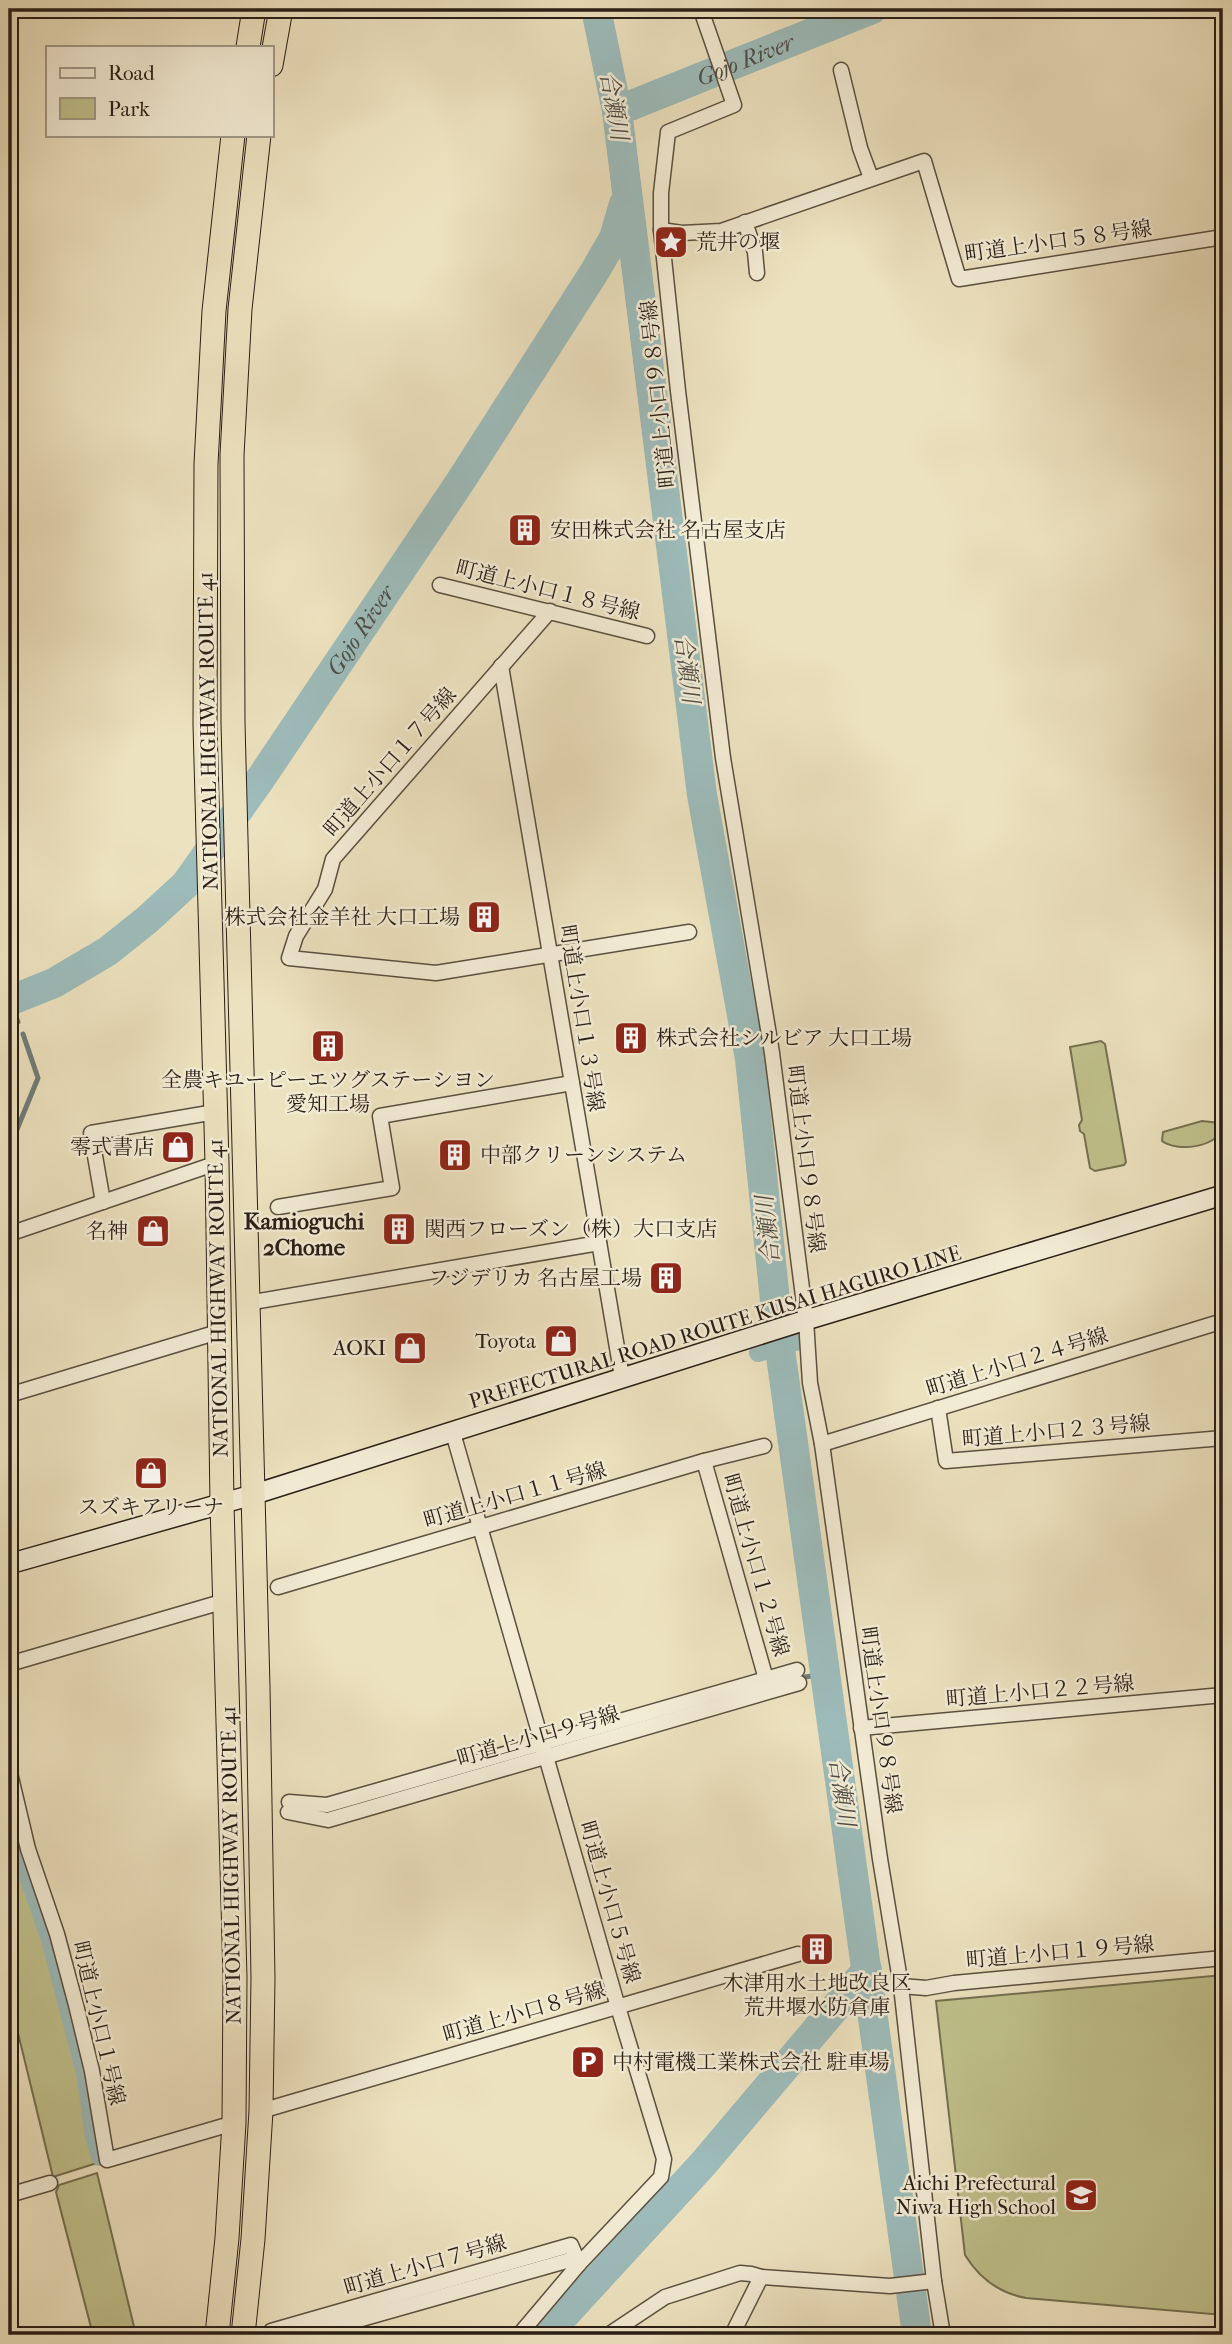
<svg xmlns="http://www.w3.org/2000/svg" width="1232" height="2344" viewBox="0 0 1232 2344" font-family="'IM FELL French Canon','Noto Serif JP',serif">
<rect width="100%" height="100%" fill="#ede2bf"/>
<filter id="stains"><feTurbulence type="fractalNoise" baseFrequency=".00286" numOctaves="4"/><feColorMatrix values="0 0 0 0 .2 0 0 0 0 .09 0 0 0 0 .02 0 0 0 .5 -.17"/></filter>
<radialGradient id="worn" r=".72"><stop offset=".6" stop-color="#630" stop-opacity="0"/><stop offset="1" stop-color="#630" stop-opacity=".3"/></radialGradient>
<!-- green -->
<g fill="#c0c18c" stroke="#747052" stroke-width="2">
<path d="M1101,1041l4,3 21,118 -2,3 -29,6 -5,-3 -6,-34 -4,-3 -1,-6 3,-5 -12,-73z"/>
<path d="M1202,1121l18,2 3,5c-7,20 -46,24 -61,13l1,-9z"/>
<path d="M9,1810l18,70 23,61 33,129 11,68 6,24 -47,15 -44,-181z"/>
<path d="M1223,1975v340l-197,-17c-27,-5 -47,-20 -61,-43l-29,-254z"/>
<path d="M97,2173l39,162h-43l-37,-143 3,-7z"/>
</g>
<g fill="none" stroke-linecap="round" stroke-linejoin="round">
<!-- stream -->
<g stroke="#6f7d79" stroke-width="5">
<path d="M10,1001l8,21"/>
<path d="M11,1144l27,-66 -15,-44"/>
<path d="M805,1677l21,-3"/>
</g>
<!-- canal -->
<g stroke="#9dbcbb" stroke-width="18">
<path d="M758,1353l44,-13"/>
<path d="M9,1805l20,74 21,61 35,133 9,64 6,20"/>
</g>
<!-- river -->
<g stroke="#9dbcbb" stroke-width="30">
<path d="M596,9l21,102 85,684 48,264 30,290 137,986"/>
<path id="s1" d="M617,111l255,-102"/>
<path id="s2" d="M9,1001l45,-18 54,-32 40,-32 38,-35 75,-106 199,-296 135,-211 19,-33 10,-34"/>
<path d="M546,2335l157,-171 164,-194"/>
</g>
<!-- minor casing -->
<g stroke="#5a4f41" stroke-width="17">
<g id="minor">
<path d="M701,10l33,95 -66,27 -7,61v37l17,161 45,367 49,295 34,267 4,63 12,61 58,415 21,127 33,295 9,54"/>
<path d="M841,70l19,78 11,30"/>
<path d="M745,222l10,30 2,21"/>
<path d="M661,230l21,3 39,-2 203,-70 35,118 264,-42"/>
<path d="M440,585l207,51"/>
<path d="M550,611l-217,248 -8,30 -29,47 -7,22 147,15 253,-41"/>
<path d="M501,666l121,711"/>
<path d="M103,1202l-12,-69 124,-21"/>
<path d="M278,1207l114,-19 -12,-72 192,-33"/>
<path d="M9,1234l208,-71"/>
<path d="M247,1303l352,-60"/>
<path d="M9,1395l209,-63"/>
<path d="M938,1408l8,53 277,-23"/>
<path d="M453,1433l165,574 46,152 -3,18 -82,87 -60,71"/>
<path d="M822,1444l401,-123"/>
<path d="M704,1461l62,218"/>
<path d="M278,1587l426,-126 60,-15"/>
<path d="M9,1664l216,-63"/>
<path d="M861,1728l362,-33"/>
<path d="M9,1769l19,80 29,85 19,71 16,66 15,89 127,-37"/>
<path d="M289,1802l38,3 470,-135"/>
<path d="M288,1812l40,8 471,-137"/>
<path d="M901,1986l25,2 28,-5 269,-25"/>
<path d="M261,2111l537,-157"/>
<path d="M9,2195l41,-12"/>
<path d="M271,2331l300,-86 8,19"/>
<path d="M305,2335l272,-77"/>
<path d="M608,2335l57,-38 75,-24 11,1 10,3 129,9 44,-5"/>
<path d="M732,2335l29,-58"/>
</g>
</g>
<!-- tertiary casing -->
<g stroke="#5a4f41" stroke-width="20">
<path id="tertiary" d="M665,9h70"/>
</g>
<!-- secondary casing -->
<g stroke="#291e17" stroke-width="22">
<path id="secondary" d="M9,1564l243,-69 554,-175 417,-125"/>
</g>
<!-- trunk casing -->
<g stroke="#291e17" stroke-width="25">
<g id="trunk">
<path d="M248,47l6,-38"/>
<path d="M271,65l10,-56"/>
<path d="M217,2335l10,-97 7,-115 1,-146 -13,-473 -5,-341 -12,-438 1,-261 8,-153 19,-176"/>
<path d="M243,2335l10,-96 8,-128 2,-133 -5,-291 -25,-964 -1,-268 8,-146 19,-174"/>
</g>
</g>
<!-- minor -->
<use href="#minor" stroke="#f3ecd5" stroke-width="14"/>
<!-- tertiary -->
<use href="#tertiary" stroke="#f3ecd5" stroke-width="18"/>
<!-- secondary -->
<use href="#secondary" stroke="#f3ecd5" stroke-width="19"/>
<!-- trunk -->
<use href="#trunk" stroke="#ede2bf" stroke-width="23"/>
</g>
<!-- icons -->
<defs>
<g id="sight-square" transform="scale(1.75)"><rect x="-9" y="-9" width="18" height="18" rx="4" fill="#8f2418" stroke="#f3ecd5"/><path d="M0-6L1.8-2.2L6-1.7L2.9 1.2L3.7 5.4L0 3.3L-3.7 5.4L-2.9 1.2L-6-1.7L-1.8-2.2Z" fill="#fff"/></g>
<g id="building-square" transform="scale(1.75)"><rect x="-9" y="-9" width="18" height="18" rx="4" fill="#8f2418" stroke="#f3ecd5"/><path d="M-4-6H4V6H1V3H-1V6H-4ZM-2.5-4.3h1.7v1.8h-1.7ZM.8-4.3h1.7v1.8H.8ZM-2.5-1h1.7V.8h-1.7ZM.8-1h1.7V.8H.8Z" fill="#fff"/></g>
<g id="shop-square" transform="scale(1.75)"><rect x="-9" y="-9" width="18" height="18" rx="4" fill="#8f2418" stroke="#f3ecd5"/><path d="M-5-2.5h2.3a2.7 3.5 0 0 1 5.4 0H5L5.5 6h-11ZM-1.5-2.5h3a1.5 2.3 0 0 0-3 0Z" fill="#fff"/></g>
<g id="parking-square" transform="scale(1.75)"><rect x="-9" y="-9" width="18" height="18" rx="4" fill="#8f2418" stroke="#f3ecd5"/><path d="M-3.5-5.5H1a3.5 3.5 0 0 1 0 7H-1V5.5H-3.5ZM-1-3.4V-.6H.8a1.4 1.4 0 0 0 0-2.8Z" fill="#fff"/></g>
<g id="school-square" transform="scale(1.75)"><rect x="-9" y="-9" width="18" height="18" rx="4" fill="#8f2418" stroke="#f3ecd5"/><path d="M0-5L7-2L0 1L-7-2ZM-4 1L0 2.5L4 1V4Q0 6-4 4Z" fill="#fff"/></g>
</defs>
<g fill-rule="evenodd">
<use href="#sight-square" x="671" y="242"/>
<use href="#building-square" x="525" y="530"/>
<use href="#building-square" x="484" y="917"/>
<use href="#building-square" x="631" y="1038"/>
<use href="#building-square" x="328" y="1046"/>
<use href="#shop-square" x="178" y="1147"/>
<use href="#building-square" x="455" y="1155"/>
<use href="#building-square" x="399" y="1229"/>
<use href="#shop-square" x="153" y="1231"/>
<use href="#building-square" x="666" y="1278"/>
<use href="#shop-square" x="561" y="1341"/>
<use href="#shop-square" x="410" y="1348"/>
<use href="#shop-square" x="151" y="1473"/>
<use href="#building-square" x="817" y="1949"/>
<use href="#parking-square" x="588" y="2062"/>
<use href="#school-square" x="1081" y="2195"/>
</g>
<g text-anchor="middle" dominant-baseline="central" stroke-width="5" stroke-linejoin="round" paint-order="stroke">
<!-- street labels -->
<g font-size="21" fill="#291e17" stroke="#f3ecd5">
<text transform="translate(1058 241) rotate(-8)">町道上小口５８号線</text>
<text transform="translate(658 394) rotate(-96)">町道上小口９８号線</text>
<text transform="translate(548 590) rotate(14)">町道上小口１８号線</text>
<text transform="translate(208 731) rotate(-91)">NATIONAL HIGHWAY ROUTE 41</text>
<text transform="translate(390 762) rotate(-49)">町道上小口１７号線</text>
<text transform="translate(582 1018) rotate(81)">町道上小口１３号線</text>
<text transform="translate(806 1159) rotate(83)">町道上小口９８号線</text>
<text transform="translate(218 1298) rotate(-91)">NATIONAL HIGHWAY ROUTE 41</text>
<text transform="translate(715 1327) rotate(-17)">PREFECTURAL ROAD ROUTE KUSAI HAGURO LINE</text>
<text transform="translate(1017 1362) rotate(-17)">町道上小口２４号線</text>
<text transform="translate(1056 1431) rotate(-5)">町道上小口２３号線</text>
<text transform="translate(515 1495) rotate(-16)">町道上小口１１号線</text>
<text transform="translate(756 1565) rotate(74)">町道上小口１２号線</text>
<text transform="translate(1040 1691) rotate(-5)">町道上小口２２号線</text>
<text transform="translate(881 1720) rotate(82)">町道上小口９８号線</text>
<text transform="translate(538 1736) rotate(-16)">町道上小口９号線</text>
<text transform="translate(231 1865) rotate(-91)">NATIONAL HIGHWAY ROUTE 41</text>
<text transform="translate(610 1902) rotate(74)">町道上小口５号線</text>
<text transform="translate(1060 1952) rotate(-5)">町道上小口１９号線</text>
<text transform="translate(524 2012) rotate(-16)">町道上小口８号線</text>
<text transform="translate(99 2023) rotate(77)">町道上小口１号線</text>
<text transform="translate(425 2265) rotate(-16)">町道上小口７号線</text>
</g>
<!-- poi labels -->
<g font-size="21" fill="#291e17" stroke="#f3ecd5" text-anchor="end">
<text x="696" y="242" text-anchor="start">荒井の堰</text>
<text x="550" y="530" text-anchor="start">安田株式会社 名古屋支店</text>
<text x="460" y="917">株式会社金羊社 大口工場</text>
<text x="656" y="1038" text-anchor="start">株式会社シルビア 大口工場</text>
<text x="328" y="1080" text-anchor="middle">全農キユーピーエツグステーシヨン<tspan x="328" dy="24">愛知工場</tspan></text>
<text x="154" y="1147">零式書店</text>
<text x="480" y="1155" text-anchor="start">中部クリーンシステム</text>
<text x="424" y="1229" text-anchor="start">関西フローズン（株）大口支店</text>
<text x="128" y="1231">名神</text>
<text x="642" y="1278">フジデリカ 名古屋工場</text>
<text x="536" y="1341">Toyota</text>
<text x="386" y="1348">AOKI</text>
<text x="151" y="1507" text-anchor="middle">スズキアリーナ</text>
<text x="817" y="1983" text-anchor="middle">木津用水土地改良区<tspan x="817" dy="24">荒井堰水防倉庫</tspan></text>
<text x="612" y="2062" text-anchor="start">中村電機工業株式会社 駐車場</text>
<text x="1056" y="2183">Aichi Prefectural<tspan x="1056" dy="24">Niwa High School</tspan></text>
</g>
<!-- water labels -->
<g font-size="23" font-style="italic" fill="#4c4d48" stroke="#f3ecd5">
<text stroke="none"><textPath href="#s1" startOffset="138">Gojo River</textPath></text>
<text transform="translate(614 106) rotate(80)">合瀬川</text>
<text stroke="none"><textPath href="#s2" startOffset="522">Gojo River</textPath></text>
<text transform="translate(687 669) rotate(83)">合瀬川</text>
<text transform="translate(768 1230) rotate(-96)">合瀬川</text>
<text transform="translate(842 1792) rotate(82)">合瀬川</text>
</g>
<!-- neighbourhood labels -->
<g font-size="23" font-weight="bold" fill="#291e17" stroke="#f3ecd5">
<text x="304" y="1221">Kamioguchi<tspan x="304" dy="26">2Chome</tspan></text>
</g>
</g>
<!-- margin -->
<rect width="1232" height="2344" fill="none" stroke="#ede2bf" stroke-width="35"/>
<rect x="10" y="10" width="1211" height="2323" fill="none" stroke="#291e17" stroke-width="3.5"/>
<rect x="18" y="18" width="1197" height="2309" fill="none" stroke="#291e17" stroke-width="2"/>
<!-- legend -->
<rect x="46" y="46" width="228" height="91" fill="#f3ecd5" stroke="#a29a89" stroke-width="2"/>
<rect x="60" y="68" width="35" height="10" fill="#f3ecd5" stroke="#a29a89" stroke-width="2"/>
<text x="108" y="80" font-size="21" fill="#291e17">Road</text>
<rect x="60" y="98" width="35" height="21" fill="#c0c18c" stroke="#a29a89" stroke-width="2"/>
<text x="108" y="116" font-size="21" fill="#291e17">Park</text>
<rect width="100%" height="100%" filter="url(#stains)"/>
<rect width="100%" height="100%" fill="url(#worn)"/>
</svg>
